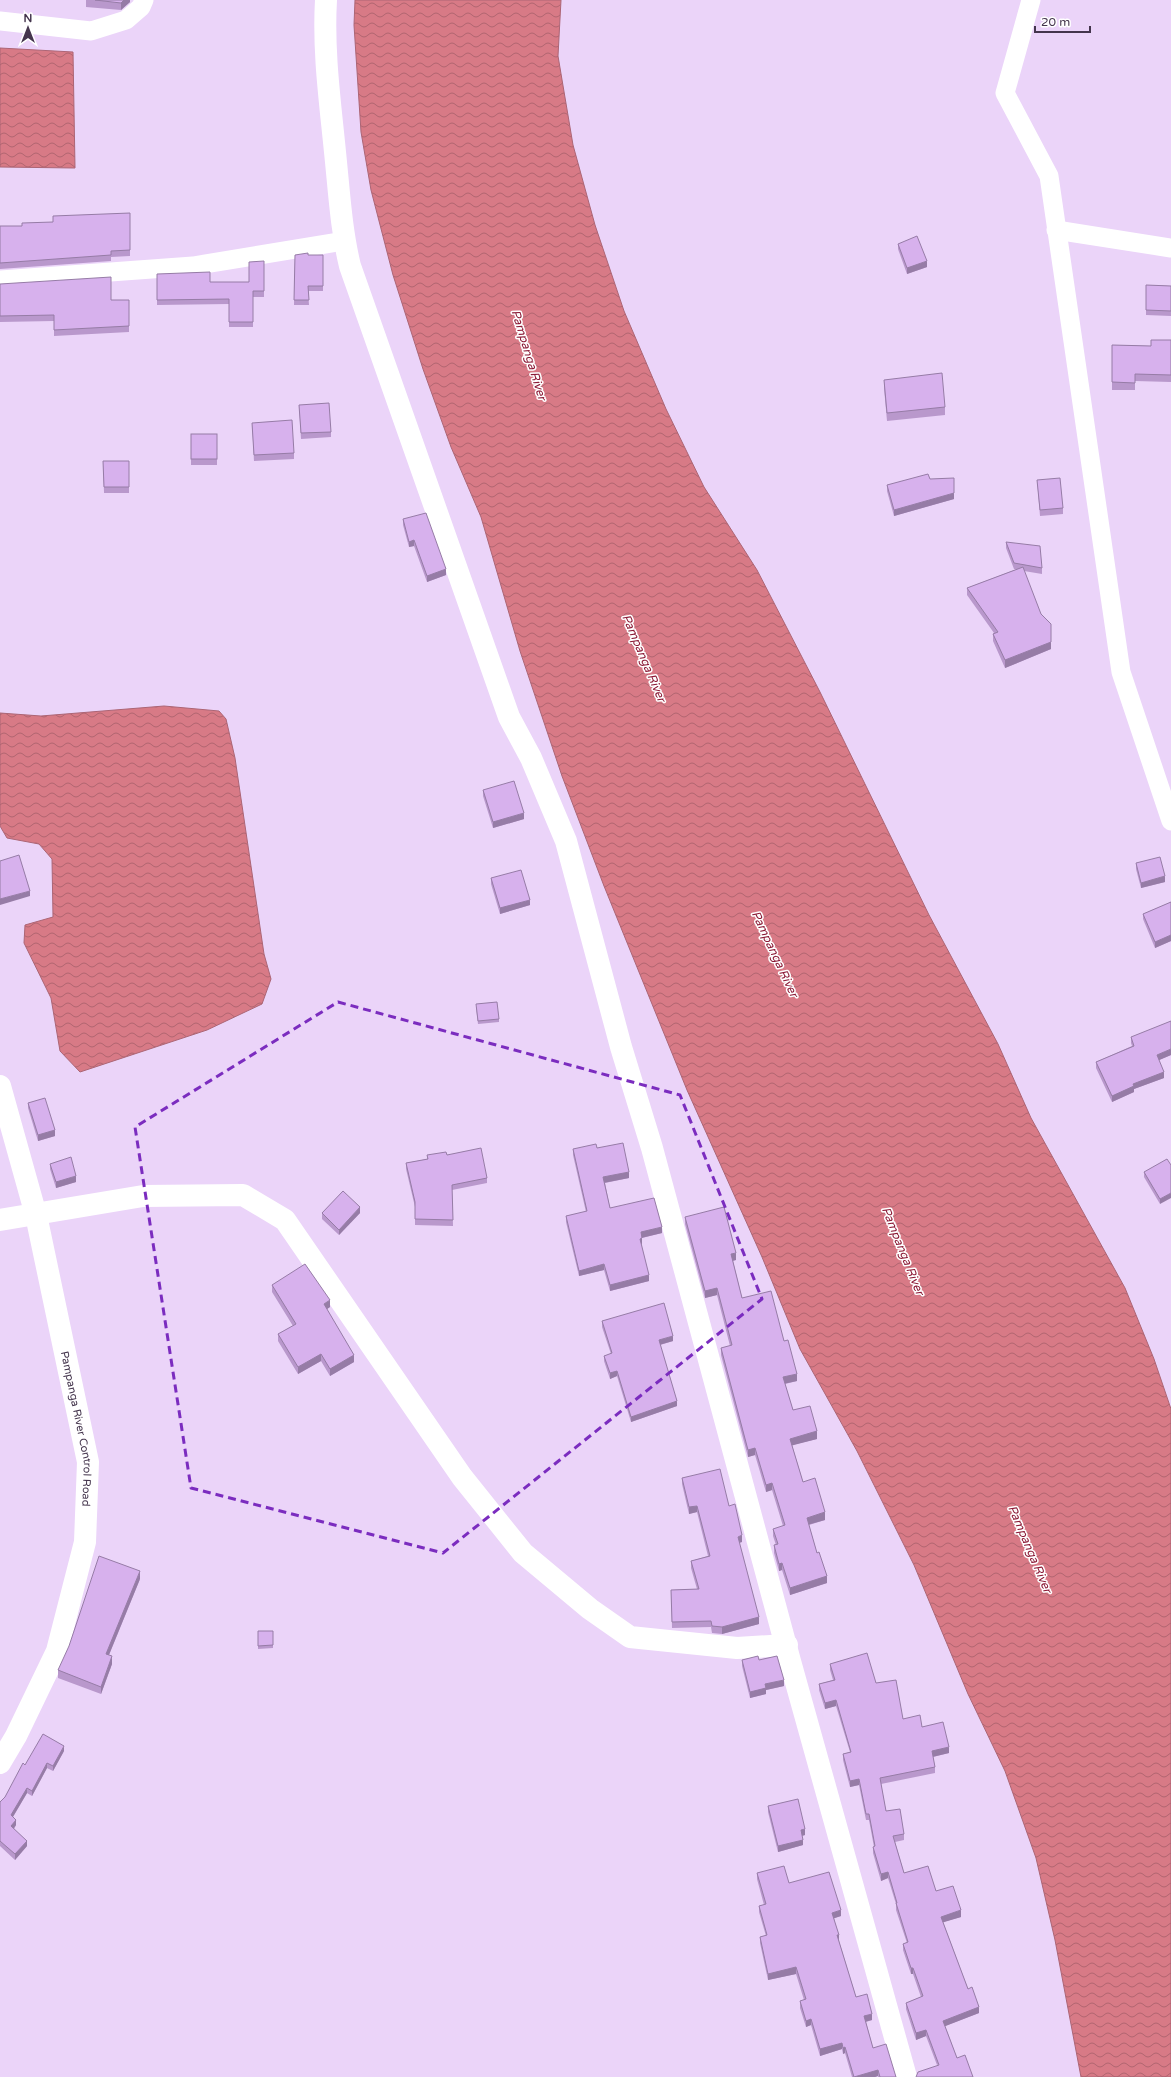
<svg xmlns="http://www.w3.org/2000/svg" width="1171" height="2077" viewBox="0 0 1171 2077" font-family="'Varela Round',sans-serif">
<defs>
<pattern id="water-waves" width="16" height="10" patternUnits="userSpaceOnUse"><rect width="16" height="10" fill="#d87a86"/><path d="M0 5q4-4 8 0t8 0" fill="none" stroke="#b16570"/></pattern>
</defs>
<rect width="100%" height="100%" fill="#ebd4f9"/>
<!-- water -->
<g fill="url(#water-waves)" stroke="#ac6575">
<path d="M355,0h206l-3,56 15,89 22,80 29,86 42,98 38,78 53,83 63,122 109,223 69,129 33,74 94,170 29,71 17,50v668h-90l-26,-137 -19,-82 -31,-87 -37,-77 -54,-129 -57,-114 -57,-102 -38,-92 -75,-167 -83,-204 -42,-110 -42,-125 -39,-134 -30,-70 -28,-78 -30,-94 -22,-85 -10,-58 -7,-107z"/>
<path d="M0,48l73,4 2,116 -75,-1z"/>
<path d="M164,706l55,5 7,8 9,39 29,196 7,25 -9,25 -55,26 -127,42 -20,-21 -9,-53 -27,-55 1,-18 28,-8 -1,-58 -13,-15 -32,-6 -7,-12v-113l41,3z"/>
</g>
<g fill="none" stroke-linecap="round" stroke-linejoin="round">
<!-- street -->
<g stroke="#fff" stroke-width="19">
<path d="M1031,0l-26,93 44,83 72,496 50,149"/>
<path d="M0,21l91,10 35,-11 15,-13 3,-7"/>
<path d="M1056,230l115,18"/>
<path d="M0,280l193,-14 151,-25"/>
</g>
<!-- secondary -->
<g stroke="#fff" stroke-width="22">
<path d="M326,0c-3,51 4,101 9,152 4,38 6,77 15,114l159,451 22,41 35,83 55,206 31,101 138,513 116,416"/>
<path id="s1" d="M0,1086l36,129 52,247 -3,80 -28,109 -41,85 -16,27"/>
<path d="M0,1220l143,-24 100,-1 42,25 177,257 61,76 67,56 40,28 107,11 50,-3"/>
</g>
</g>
<!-- wall -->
<g fill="#b998cc">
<path d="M86,0h44v2l-9,8 -35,-3z"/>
<path d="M130,213v43l-19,1v4l-111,8v-43h22z"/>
<path d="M898,244l29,23 -20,7 -9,-25z"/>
<path d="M295,255h28v36h-15l1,14h-15z"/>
<path d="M157,274l107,17v6h-11v30h-24v-23l-72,1z"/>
<path d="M0,284l111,16h18v32l-75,4v-15l-54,1z"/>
<path d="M1146,285l25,1v30l-25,-1z"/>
<path d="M1171,340v42l-36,-1v9h-23v-45l39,1z"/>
<path d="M884,380l61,27v8l-58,6 -3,-33z"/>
<path d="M299,405l32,27v5l-30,2z"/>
<path d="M252,423l42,30v6l-40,2z"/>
<rect x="191" y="434" width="26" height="31"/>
<path d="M103,461h26v32h-25z"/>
<path d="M930,479l24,20 -60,17 -7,-25v-6z"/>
<path d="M1037,480l26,28v6l-23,2z"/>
<path d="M403,519l43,56 -19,7 -13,-36 -5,1 -6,-22z"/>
<path d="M1006,542l36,26v6l-18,-3 27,78 -46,19 -12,-27v-7l1,-1 -27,-38v-7l50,-19h-3l-8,-21z"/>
<path d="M483,790l41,29 -31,9 -10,-32z"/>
<path d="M1136,863l29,19 -24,6 -5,-19z"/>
<path d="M491,878l39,27 -30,9 -9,-30z"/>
<path d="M1171,902v39l-16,7 -12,-29v-5z"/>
<path d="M476,1007l23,12v3l-21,2z"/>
<path d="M1131,1037l40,18 -12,5 5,18 -30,11v3l-22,10 -16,-34v-6l36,-16 -1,-3z"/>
<path d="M28,1103l27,33 -17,5 -10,-33z"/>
<path d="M597,1148l32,30 -24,5 5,25 52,25 -20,5v6h-1l8,37 -39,10 -6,-21 -25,6 -13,-54v-6l20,-4 -13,-57v-6z"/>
<path d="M427,1155h20l40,23v5l-35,7 1,36 -38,-1v-18l-9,-38v-6l21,-4z"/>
<path d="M50,1164l26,18 -20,6 -6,-19z"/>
<path d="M1171,1165l-11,39 -16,-27v-5z"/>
<path d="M322,1213h38l-21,22 -17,-16z"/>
<path d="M685,1217l51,43 -3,1 9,37 42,43 13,40 -12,3 8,26 24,29 -25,6 11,37 22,38 -16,5 8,28 10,30 -37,12 -8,-25 -3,1 -5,-18v-8h2l-3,-9v-7l10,-3 -11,-36 -6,2 -11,-37 -7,2 -27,-102v-7l9,-2 -13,-51 -12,3 -20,-74z"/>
<path d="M272,1285l58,22 -3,2 27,53 -24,14 -9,-15 -23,13 -20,-33v-7l15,-8 -21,-34z"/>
<path d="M602,1321l71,20 -13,4 17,61 -46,16 -14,-46 -7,3 -6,-18v-5l7,-2 -9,-27z"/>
<path d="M682,1478l47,28 13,36 -3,1 20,81 -37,10 -10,-1 -1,-6 -39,1 -1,-38 26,-1 -6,-21v-7l17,-5 -11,-44 -8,2 -7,-30z"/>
<path d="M140,1579l-31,76 3,9 -11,30 -43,-16v-8z"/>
<path d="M258,1631h15v17l-15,1z"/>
<path d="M742,1660l42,26 -18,4v4l-16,4 -8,-32z"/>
<path d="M830,1664l46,19 27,36 19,8 27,26 -16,4 2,10v6l-54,11 5,27 18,23v6l-9,2 9,31 32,18 25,26 -18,5 25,67 11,24 -34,13 12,32 -20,7 -11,-29 -10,4 -10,-31v-6l15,-6 -8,-23h-2l-8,-24v-6l4,-1 -11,-33v-6l-8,-26 -7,3 -8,-28v-6h1l-5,-27h-3l-7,-35 -9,2 -7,-27v-6l7,-2 -14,-46 -11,3 -6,-19v-6l14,-4 -3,-10z"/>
<path d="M64,1751l-11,20 -6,-3 -15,28 -5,-3 -14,24 3,8 -2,4 13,17 -12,14 -15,-14v-44l5,-5 20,-32z"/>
<path d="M768,1806l37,29 -3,1 1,9 -25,7 -10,-40z"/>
<path d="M757,1873l32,10 52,33 -7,2 5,23 17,56 16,23 -6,2 7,26 23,29h-18v-1l-3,1h-23l-7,-24 -2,1 -1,-5 -22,7 -9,-31 -5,2 -6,-19v-7l4,-1 -8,-26 -28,6 -8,-37v-6l6,-1 -7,-24v-6l5,-1 -7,-26z"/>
</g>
<!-- shaded-wall -->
<g fill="#967ca6">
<path d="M124,0h6v2l-9,8v-7z"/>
<path d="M927,261v6l-20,7v-6z"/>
<path d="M954,493v6l-60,17v-6z"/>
<path d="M414,540v6l-5,1v-5z"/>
<path d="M446,569v6l-19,7v-6z"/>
<path d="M1051,642v7l-46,19v-8z"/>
<path d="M524,813v6l-31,9v-6z"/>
<path d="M1165,876v6l-24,6v-5z"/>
<path d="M30,891v5l-30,9v-6z"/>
<path d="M530,900v5l-30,9v-6z"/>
<path d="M1171,935v6l-16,7v-6z"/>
<path d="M1171,1049v6l-14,6v-6z"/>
<path d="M1164,1072v6l-30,11v3l-22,10v-6l21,-12z"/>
<path d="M55,1130v6l-17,5v-6z"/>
<path d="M629,1172v6l-26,5v-6z"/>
<path d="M76,1176v6l-20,6v-6z"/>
<path d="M1171,1193v5l-11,6v-5z"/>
<path d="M360,1207v6l-21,22v-5z"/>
<path d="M662,1227v6l-21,5v-6z"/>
<path d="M642,1238v6l-2,1v-6z"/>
<path d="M736,1253v7l-5,1v-7z"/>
<path d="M604,1264v6l-25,6v-5z"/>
<path d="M649,1275v6l-39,10v-6z"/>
<path d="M717,1288v7l-12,3v-7z"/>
<path d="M330,1300v7l-6,4v-7z"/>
<path d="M673,1336v5l-14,4v-5z"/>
<path d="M321,1354v7l-23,13v-7z"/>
<path d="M354,1355v7l-24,14v-7z"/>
<path d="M617,1371v5l-7,3v-6z"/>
<path d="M797,1374v7l-14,3v-7z"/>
<path d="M677,1401v5l-46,16v-5z"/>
<path d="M817,1431v8l-27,7v-7z"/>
<path d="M755,1448v7l-7,2v-7z"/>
<path d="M772,1483v7l-6,2v-7z"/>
<path d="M697,1506v6l-8,2v-7z"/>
<path d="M825,1512v8l-18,5v-7z"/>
<path d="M742,1535v7l-4,1v-6z"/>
<path d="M782,1563v7l-3,1v-7z"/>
<path d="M140,1571v8l-34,83v-8z"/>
<path d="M827,1576v7l-37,12v-7z"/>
<path d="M759,1617v7l-37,10v-7z"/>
<path d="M112,1656v8l-11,30v-7z"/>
<path d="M784,1680v6l-18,4v4l-16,4v-6l15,-8z"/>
<path d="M836,1700v6l-11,3v-6z"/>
<path d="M64,1746v5l-11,20v-5z"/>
<path d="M949,1747v6l-17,4v-6z"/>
<path d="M47,1763v5l-15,28v-5z"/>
<path d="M859,1779v6l-9,2v-6z"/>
<path d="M27,1788v5l-16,27v-5z"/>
<path d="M16,1820v5l-5,7v-6z"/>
<path d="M805,1829v6l-4,1v-6z"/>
<path d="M803,1840v5l-25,7v-6z"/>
<path d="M27,1841v5l-12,14v-6z"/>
<path d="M888,1872v6l-7,3v-7z"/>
<path d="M841,1910v6l-9,3v-6z"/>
<path d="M961,1910v7l-20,6v-6z"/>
<path d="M837,1935h2v6l-2,1z"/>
<path d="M796,1967v7l-28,6v-6z"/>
<rect x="911" y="1968" width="2" height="6"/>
<path d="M979,2007v6l-36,14v-6z"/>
<path d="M872,2014v6l-8,2v-6z"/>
<path d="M811,2019v6l-5,2v-6z"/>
<path d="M926,2030v6l-10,4v-7z"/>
<path d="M842,2043v6l-22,7v-7z"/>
<path d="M845,2047v6l-2,1v-6z"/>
<path d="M878,2070v6l-3,1h-21z"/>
</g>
<!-- building -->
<g fill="#d7b1ed" stroke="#967ca6">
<path d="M95,0h29l-3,3z"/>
<path d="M130,213v37l-19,1v4l-111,8v-37h22v-3l31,-1v-6z"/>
<path d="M917,236l10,25 -20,7 -9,-24z"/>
<path d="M308,253v2h15v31h-15l1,14h-15l1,-45z"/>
<path d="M264,261v30h-11v31h-24v-23l-72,1v-26l53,-2v10h39v-20z"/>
<path d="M111,277v23h18v26l-75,4v-15l-54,1v-32z"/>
<path d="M1146,285l25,1v25l-25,-1z"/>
<path d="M1151,340h20v35l-36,-1v9l-23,-1v-37l39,1z"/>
<path d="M942,373l3,34 -58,6 -3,-33z"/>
<path d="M329,403l2,29 -30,1 -2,-28z"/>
<path d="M292,420l2,33 -40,2 -2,-32z"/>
<rect x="191" y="434" width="26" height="25"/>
<path d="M103,461h26v26h-25z"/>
<path d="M928,474l2,5 24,-1v15l-60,17 -7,-25z"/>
<path d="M1060,478l3,30 -23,2 -3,-30z"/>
<path d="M426,513l20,56 -19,7 -13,-36 -5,2 -6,-23z"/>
<path d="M1006,542l34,4 2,22 -28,-5z"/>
<path d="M1023,567l18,47 10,10v18l-46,18 -12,-26 5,-2 -31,-44z"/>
<path d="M514,781l10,32 -31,9 -10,-32z"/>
<path d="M19,855l11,36 -30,8v-38z"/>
<path d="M1160,857l5,19 -24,7 -5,-20z"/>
<path d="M521,870l9,30 -30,8 -9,-30z"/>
<path d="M1171,902v33l-16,7 -12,-28z"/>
<path d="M497,1002l2,17 -21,2 -2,-17z"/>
<path d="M1171,1021v28l-14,6 7,17 -31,12 1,2 -22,10 -16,-34 38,-16 -3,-9z"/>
<path d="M45,1098l10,32 -17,5 -10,-32z"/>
<path d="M623,1143l6,29 -26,5 7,31 44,-10 8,29 -21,5 1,6 -2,1 9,36 -39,10 -6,-21 -25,7 -13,-55 21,-5 -14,-62 23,-5 1,4z"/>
<path d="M481,1148l6,30 -35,7 1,35 -38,-1v-17l-9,-39 22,-4 -1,-4 19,-3 1,3z"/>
<path d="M71,1157l5,19 -20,6 -6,-18z"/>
<path d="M1167,1159l4,6v28l-11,6 -16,-27z"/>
<path d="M343,1191l17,16 -21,23 -17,-17z"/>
<path d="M724,1207l12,46 -5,1 11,44 29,-7 13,50 4,-1 9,34 -14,3 10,33 17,-4 7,25 -27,8 13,43 12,-4 10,34 -18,6 10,35 2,-1 8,24 -37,12 -8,-25 -3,1 -5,-19 4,-1 -5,-15 12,-4 -13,-42 -6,2 -11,-37 -7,2 -27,-102 11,-3 -15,-57 -12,3 -20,-74z"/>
<path d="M305,1264l25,36 -6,4 30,51 -24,14 -9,-15 -23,13 -20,-33 18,-10 -24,-39z"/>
<path d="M664,1303l9,33 -14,4 18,61 -46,16 -14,-46 -7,2 -6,-17 8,-3 -10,-32z"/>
<path d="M720,1469l9,37 6,-2 7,31 -4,2 21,80 -37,10 -10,-1 -1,-5 -39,1 -1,-32 28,-1 -8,-28 19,-5 -13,-50 -8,1 -7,-29z"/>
<path d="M99,1556l41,15 -34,83 6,2 -11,31 -43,-17 11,-24z"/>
<path d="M258,1631h15v14l-15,1z"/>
<path d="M867,1653l9,30 20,-3 7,39 17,-4 2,12 21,-5 6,25 -17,4 3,16 -55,11 6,33 14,-2 4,25 -11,2 11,37 24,-7 8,25 17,-5 8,24 -20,7 27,72 4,-2 7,20 -36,14 14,37 8,-3 8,22h-57l2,-5 21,-7 -13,-35 -10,3 -10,-30 17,-7 -10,-28h-2l-8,-24 5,-2 -12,-39h1l-9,-31 -7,2 -8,-27 2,-1 -6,-32h-3l-7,-35 -9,2 -7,-27 8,-2 -15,-52 -11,3 -6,-19 16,-4 -5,-16z"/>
<path d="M758,1656l1,4 18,-4 7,24 -19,4 1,4 -16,4 -8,-32z"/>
<path d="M43,1734l21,12 -11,20 -6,-3 -15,28 -5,-3 -16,27 5,5 -5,6 16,15 -12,13 -15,-13v-39l5,-5 18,-34 2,2z"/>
<path d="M798,1799l7,30 -4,1 2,10 -25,6 -10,-40z"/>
<path d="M784,1866l5,17 40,-11 12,38 -9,3 7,22h-2l19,62 11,-3 5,20 -8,2 9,32 13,-4 10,33h-16l-2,-7 -24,7 -9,-30 -2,1 -1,-5 -22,6 -9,-30 -5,2 -6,-20 6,-2 -10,-32 -28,7 -8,-37 7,-2 -8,-29 7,-2 -9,-31z"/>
</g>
<!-- marked area -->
<path fill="none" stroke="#7b2cbf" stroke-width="3" stroke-dasharray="8 5" stroke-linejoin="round" d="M338,1002l342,93 82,204 -319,254 -252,-65 -56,-361z"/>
<g text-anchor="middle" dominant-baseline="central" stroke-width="3" stroke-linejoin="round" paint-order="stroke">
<!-- street labels -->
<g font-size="11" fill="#44354d" stroke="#fff">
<text stroke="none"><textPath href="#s1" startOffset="352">Pampanga River Control Road</textPath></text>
</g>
<!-- water labels -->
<g font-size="12" font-style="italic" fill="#8b1a36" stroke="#fff">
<text transform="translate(529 355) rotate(73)">Pampanga River</text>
<text transform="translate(644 658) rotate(67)">Pampanga River</text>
<text transform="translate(775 954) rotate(65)">Pampanga River</text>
<text transform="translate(903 1251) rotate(68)">Pampanga River</text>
<text transform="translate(1030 1549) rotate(67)">Pampanga River</text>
</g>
</g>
<!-- north arrow -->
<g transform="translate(28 28)" stroke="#ffffff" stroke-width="3" paint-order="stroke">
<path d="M0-3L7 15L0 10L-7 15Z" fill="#44354d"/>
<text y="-6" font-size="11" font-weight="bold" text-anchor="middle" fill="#44354d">N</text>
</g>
<!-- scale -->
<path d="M1035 26v6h55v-6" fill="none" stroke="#44354d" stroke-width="2"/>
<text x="1041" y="26" font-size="12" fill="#44354d" stroke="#ffffff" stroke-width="3" paint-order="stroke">20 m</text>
</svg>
